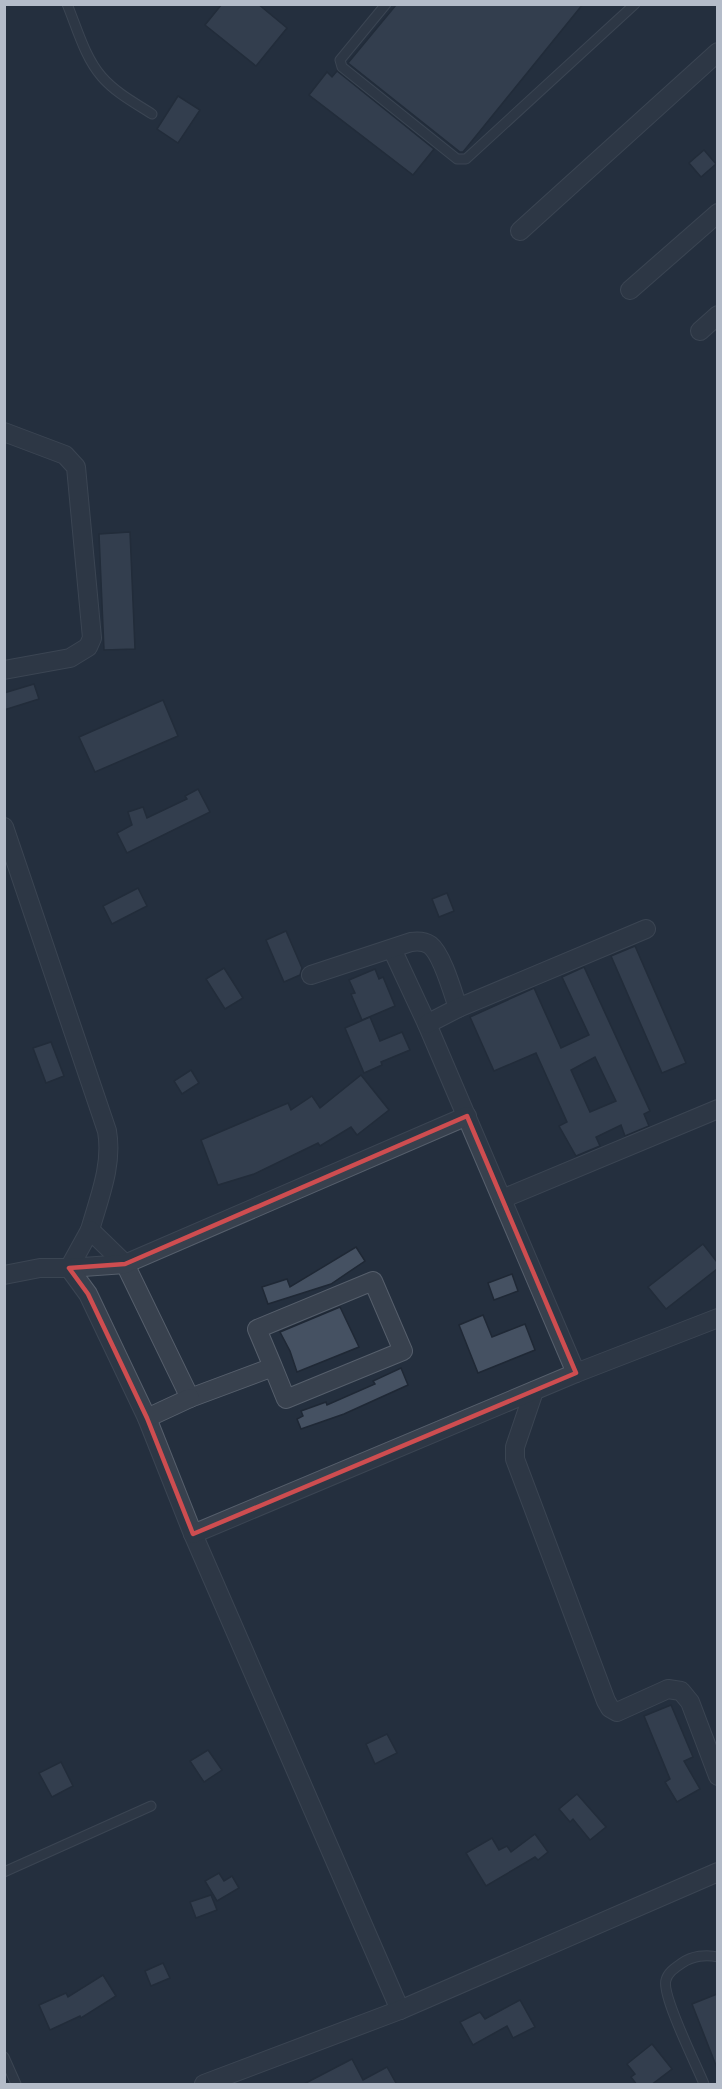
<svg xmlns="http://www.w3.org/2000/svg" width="722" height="2089" viewBox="0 0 722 2089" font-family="Inter,sans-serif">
<rect width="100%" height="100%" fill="#242f3e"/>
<!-- building -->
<g fill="#455162" stroke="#1f2835" stroke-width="1.5" fill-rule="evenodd">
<path d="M222,4h36l29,24 -31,38 -51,-41z"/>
<path d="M409,4h174l-120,148h-3l-112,-89 48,-58z"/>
<path d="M337,71l97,78 -21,26 -104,-80 18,-23 5,5z"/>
<path d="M178,96l22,14 -22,33 -21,-14z"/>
<path d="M704,150l12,14 -15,13 -12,-14z"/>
<path d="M130,532l5,117 -31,1 -5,-116z"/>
<path d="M34,684l5,15 -35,11v-17z"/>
<path d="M163,700l15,36 -83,36 -16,-35z"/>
<path d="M198,789l12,23 -83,41 -10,-20 15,-8 -4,-13 15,-5 4,11 40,-19 -2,-3z"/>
<path d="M138,888l9,18 -35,18 -9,-18z"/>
<path d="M447,893l7,18 -15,6 -7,-18z"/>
<path d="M286,931l16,37 -2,7 -16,7 -18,-42z"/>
<path d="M635,946l51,117 -24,10 -51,-117z"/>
<path d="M584,967l66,144 -6,3 5,12 -24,10 -4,-11 -25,12 4,9 -24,10 -17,-30 8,-4 -31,-69 -42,18 -24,-54 64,-29 27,60 28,-13 -27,-58zM595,1057l21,44 -26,11 -19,-42z"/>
<path d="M224,968l19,30 -18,11 -19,-30z"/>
<path d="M375,969l4,10 4,-2 12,29 -33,14 -11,-26 4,-1 -6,-13z"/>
<path d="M370,1017l10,24 22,-9 8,18 -29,12 1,3 -18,8 -19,-45z"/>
<path d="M51,1042l13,34 -18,7 -13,-35z"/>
<path d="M191,1070l8,13 -17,11 -8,-13z"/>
<path d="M361,1075l28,35 -32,25 -6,-8 -31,19 -2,-3 -64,31 -36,11 -17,-45 87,-37 3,7 21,-14 8,12z"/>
<path d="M703,1244l14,18v7l-51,40 -18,-22z"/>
<path d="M356,1247l9,14 -34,23 -63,20 -6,-17 25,-8 3,8z"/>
<path d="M512,1274l6,17 -24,9 -6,-17z"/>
<path d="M340,1307l19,40 -62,25 -7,-21 -10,-19z"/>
<path d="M483,1315l9,22 33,-13 10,26 -57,23 -19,-48z"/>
<path d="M401,1368l7,17 -64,29 -43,15 -4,-10 6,-3 -2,-5 25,-9 1,3 48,-21 -2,-3z"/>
<path d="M671,1705l22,52 -9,4 16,28 -23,13 -12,-20 5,-3 -26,-63z"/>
<path d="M387,1734l10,19 -22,11 -9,-20z"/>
<path d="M208,1750l14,20 -18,12 -14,-21z"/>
<path d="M61,1762l12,24 -21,11 -13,-24z"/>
<path d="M577,1794l29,33 -16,13 -17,-21 -3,3 -11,-13z"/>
<path d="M535,1834l13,18 -10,8 -3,-3 -49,29 -20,-33 26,-15 7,12 8,-4 4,6z"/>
<path d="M219,1873l5,8 8,-5 7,12 -22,13 -12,-20z"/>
<path d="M211,1895l6,15 -21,8 -6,-16z"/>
<path d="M163,1963l7,15 -19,8 -6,-15z"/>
<path d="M103,1975l13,21 -35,22 -1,-2 -30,14 -11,-25 27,-12 2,4z"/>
<path d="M717,1994v74l-25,-64z"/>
<path d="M520,2000l15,27 -22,11 -6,-12 -34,19 -13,-23 20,-10 5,7z"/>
<path d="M652,2044l20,25 -21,16h-14l-6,-8 4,-3 -8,-10z"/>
<path d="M352,2059l11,21 24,-13 10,18h-95z"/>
</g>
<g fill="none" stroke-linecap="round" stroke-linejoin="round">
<!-- lane casing -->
<g stroke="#565f6c" stroke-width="11">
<g id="lane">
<path d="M67,4c10,24 18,54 35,73 14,16 33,26 50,37"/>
<path d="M386,4l-46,56 2,7 115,92h9l169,-155"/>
<path d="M4,1872l147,-66"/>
<path d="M4,2057l12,27"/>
<path d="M704,2084c-7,-18 -43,-89 -38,-104 2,-8 9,-12 16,-17 10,-7 24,-9 36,-6"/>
</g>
</g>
<!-- street casing -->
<g stroke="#565f6c" stroke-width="20">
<g id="street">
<path d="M520,231l198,-179"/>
<path d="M630,290l88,-77"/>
<path d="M700,331l18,-16"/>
<path d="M4,432l61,23 11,12 16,171 -4,9 -18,11 -66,12"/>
<path d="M4,827l103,304c6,34 -8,67 -17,99"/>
<path d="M392,949l35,75 149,349"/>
<path d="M311,975l100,-33c7,-1 13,-1 19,3 12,9 23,48 28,63"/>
<path d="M427,1024l31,-16 188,-79"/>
<path d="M502,1199l216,-90"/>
<path d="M69,1268l21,-38 35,34 65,134 83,-31 13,32 117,-48 -30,-70 -116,48 16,38"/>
<path d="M69,1268l56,-4 342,-148"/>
<path d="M4,1275l36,-7h29l19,26 59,124 46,116 207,476"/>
<path d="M534,1391l-19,56v12l91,242 4,7 7,4 51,-23 13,2 9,11 28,74"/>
<path d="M147,1418l43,-20"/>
<path d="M193,1534l383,-161 142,-55"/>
<path d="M204,2084l196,-74 318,-138"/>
</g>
</g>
<!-- lane -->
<use href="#lane" stroke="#38414e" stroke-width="9"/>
<!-- street -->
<use href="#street" stroke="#38414e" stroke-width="18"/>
</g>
<!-- marked area -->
<path d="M0 0H722V2089H0ZM467,1116l109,257 -383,161 -46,-116 -59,-124 -19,-26 56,-4z" fill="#242f3e" fill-opacity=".55" fill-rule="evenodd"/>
<path fill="none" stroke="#ce4d50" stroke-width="4.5" stroke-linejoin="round" d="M467,1116l109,257 -383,161 -46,-116 -59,-124 -19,-26 56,-4z"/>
<!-- border -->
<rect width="722" height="2089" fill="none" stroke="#b4bcc9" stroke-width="12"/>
</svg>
